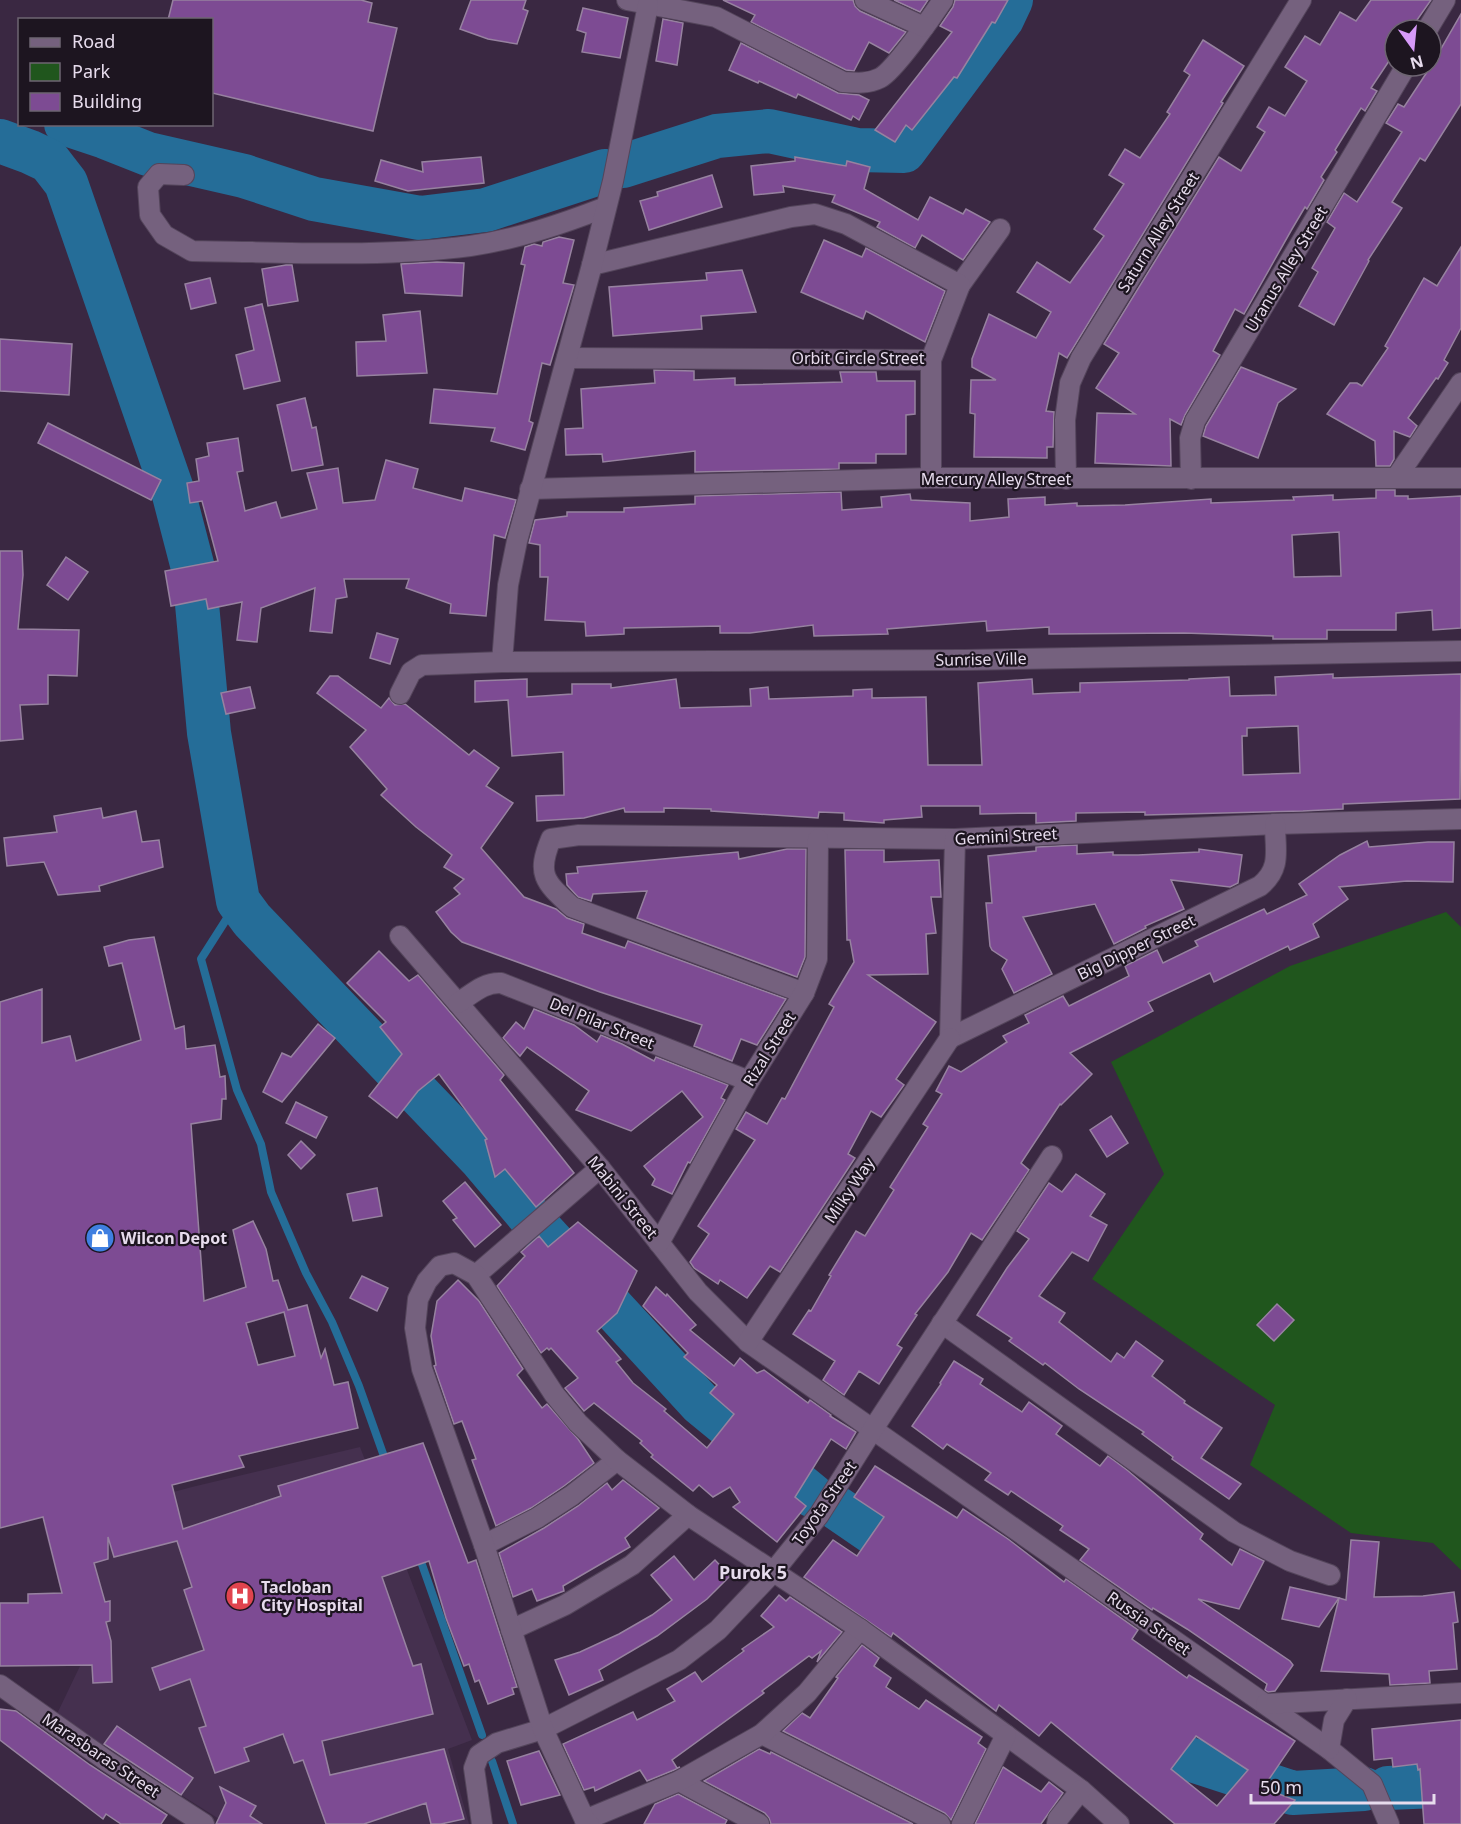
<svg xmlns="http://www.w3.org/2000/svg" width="1461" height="1824" viewBox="0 0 1461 1824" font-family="'Noto Sans',sans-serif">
<rect width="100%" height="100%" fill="#3a2842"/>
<!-- built -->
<path fill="#45304f" d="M360,1447l112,293 -24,9 21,75h-242l-171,-108 24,-50 -36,-139 148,-40z"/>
<!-- green -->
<path fill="#20561d" d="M1446,912l15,15v643l-28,-27 -82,-10 -101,-68 25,-60 -183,-126 72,-105 -53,-112 179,-96z"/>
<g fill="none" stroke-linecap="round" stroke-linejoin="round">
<!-- stream -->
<g stroke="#256d98" stroke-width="8">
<path d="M238,901l-37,58 36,131 24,54 10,48 35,81 26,49 27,64 27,76"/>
<path d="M419,1556l63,179"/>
<path d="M492,1761l21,63"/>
</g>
<!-- river -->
<g stroke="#256d98" stroke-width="44">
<path d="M66,124l39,13 43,17 96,22 70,23 106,19 66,-8 119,-39"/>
<path d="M0,141l30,11 19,9 17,22 108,312 20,77 15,161 29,168 14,19 229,239 48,57"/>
<path d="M623,166l94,-30 52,-5 88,19 47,1 98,-132 9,-19"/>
<path d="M543,1232l158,172 112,92"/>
<path d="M837,1508l86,59"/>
<path d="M1134,1718l52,40 107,35 71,-4"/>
<path d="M1388,1788l73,-3"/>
</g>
</g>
<!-- building -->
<g fill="#7d4b93" stroke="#9782a0" stroke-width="1.5" fill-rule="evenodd">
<path d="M173,0h188l11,3 -4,19 29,6 -24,103 -161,-38v-73h-44z"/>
<path d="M471,0h55l-3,9 5,2 -11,33 -29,-5 -28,-10z"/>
<path d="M723,0h130l2,6 5,5 46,21 -17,21 -20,-11 -15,29 -8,-1 -95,-48 4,-7z"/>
<path d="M894,0h34l-8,12z"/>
<path d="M955,0h53l-13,23 -3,-1 -35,56 -3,-1 -42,53 -6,-5 -11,17 -20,-12 77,-98 -12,-6 13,-19z"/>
<path d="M1371,0h60l-21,30h-15v22l-24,36 6,3 -12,20 -4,-3 -26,42 2,2 -16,25 3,3 -17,29 -2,-2 -13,22 -48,85 -9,-5 -22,42 7,4 -35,60 -4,10 -11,-6 1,47 -76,-3 2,-50 38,1 -39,-26 23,-35 -15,-9 115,-187 22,14 24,-39 -8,-5 12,-20 16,9 22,-35 -22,-14 20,-31 15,9 20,-33 16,9z"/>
<path d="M583,8l45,10 -8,40 -38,-6 4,-19 -9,-3z"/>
<path d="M1461,14v90l-36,57 -5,-3 -28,44 10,6 -34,52 1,1 -35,64 -35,-19 19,-34 -6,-4 23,-40 -8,-6 17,-29 13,9 45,-70 -16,-9 12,-19 6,3 27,-41z"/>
<path d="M663,19l20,4 -6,42 -21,-4z"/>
<path d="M1203,40l41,26 -23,36 2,1 -156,255 -8,-5 -13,58 8,1 -1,35h-6v11l-73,-1 1,-43 -5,-1 1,-33h25l-24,-13v-8l17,-45 47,24 15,-26 -34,-20 20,-30 33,21 34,-47 -10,-7 30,-45 -15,-9 16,-26 15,9 30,-44 -3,-2 23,-37 -6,-4z"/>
<path d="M741,43l97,50 21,2 10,5 -10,20 -6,-4 -2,4 -53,-26 -2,4 -37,-17 -1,2 -29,-13z"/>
<path d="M481,157l3,26 -76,8 -33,-10 6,-21 42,12 -1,-10z"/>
<path d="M795,157l51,9 1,-5 23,6 -6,22 54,31 12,-23 33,17 3,-5 24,13 -27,38 -41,-25 -7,13 -38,-21 3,-5 -48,-20 3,-7 -52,-9 1,6 -30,3 -3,-29 44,-5z"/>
<path d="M712,175l10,32 -73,23 -9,-29 18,-5 -1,-4z"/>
<path d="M559,237l15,3 -11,43 11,2 -24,80 -8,-2 -13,58 4,2 -8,27 -34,-9 4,-13 -65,-5 4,-34 63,5 28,-129 -4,-1 4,-17 9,-3 8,2 1,-4z"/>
<path d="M824,240l38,17 4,-9 79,43 -20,51 -59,-31 -3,8 -62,-27z"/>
<path d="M1461,247v81l-17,32 4,3 -10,16 -2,-1 -28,40 9,8 -7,11 -16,-6v28l-4,7h-14l-1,-25 -48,-27 23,-31h7l5,3 26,-38 -3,-2 39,-68 13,8z"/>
<path d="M437,262l27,1 -2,33 -57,-3 -4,-29z"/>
<path d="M286,265h6l6,36 -30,5 -6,-37z"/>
<path d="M742,270l14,42 -55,4 1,13 -89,7 -4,-49 98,-7 -1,-7z"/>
<path d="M210,278l6,25 -25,6 -6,-25z"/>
<path d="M262,304l18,77 -36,8 -8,-34 18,-5 -9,-42z"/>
<path d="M420,311l7,62 -70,3 -1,-34 30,-1 -3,-26z"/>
<path d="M0,339l72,5 -3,51 -69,-4z"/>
<path d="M1241,367l55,22 -18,14 -20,55 -55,-22 3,-10z"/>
<path d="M654,370l40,1v9l41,-2v7l107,-3 -2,-10h36l1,9h38v33l-9,1v39h-30v9h-37v6l-144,3v-21l-92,11 -1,-8 -36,1 -1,-26 18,-1 -2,-39 74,-6z"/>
<path d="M305,398l7,30 4,-1 7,38 -31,6 -15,-66z"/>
<path d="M48,423l113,57 -10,20 -113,-57z"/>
<path d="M238,438l5,33 -6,1 8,39 31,-9 5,16 36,-9 -10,-36 31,-5 5,35 32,-3 11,-40 32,9 -5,19 49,13 3,-13 51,12 -11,38 -11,-3 -8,81 -36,-3 1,-9 -45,-16 3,-9h-65l3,18 -11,2 -4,34 -22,-2 5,-43 -54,20 -4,34 -20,-2 5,-38 -34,7 -2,-10 -35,7 -6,-35 53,-10 -16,-60 -12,2 -3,-20 12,-2 -3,-22 13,-3 -2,-13z"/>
<path d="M1376,490h19v6h13v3l53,-3v132l-28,2 -1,-20 -36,3v17h-69v9h-54v-3l-89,-3 -135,1v-7l-62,4 -1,-10 -99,8 1,5 -74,2 -1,-11 -63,8h-30v-7l-96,2v6l-38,2 -1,-14 -40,-2 3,-43h-8v-32l-11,-2 6,-23 32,-4v-4h57v-4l71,-4v-8l146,-4 1,18 40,-3 -1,-10 29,-3 1,6 59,3v18l39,-4 -1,-18 37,-2v8l32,-2v3l48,-1 86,-6v4l83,-3 -1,-3 40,-2v5l43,-2zM1339,532l2,44 -47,1 -2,-42z"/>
<path d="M0,551h22l1,24 -5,54 61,1 -2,46 -29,-1v29l-28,1 3,34 -23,2z"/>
<path d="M66,557l22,15 -20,28 -21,-15z"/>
<path d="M377,633l21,6 -8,25 -20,-6z"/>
<path d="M1333,674v4l128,-4 -1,125 -117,5v5l-40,2 -158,4v-3l-69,1v8l-40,2v-10l-56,1v-8h-59l1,11 -38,3v3l-40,-3v-7l-25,-1 -1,6 -107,-7v-2l-47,-1v4h-39l-1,-4 -40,10 -47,3 -1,-25 28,-1 -1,-43 -51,4 -4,-56 -33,2v-21l27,-1 25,-1v18l45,-3v-10h39v4l65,-9 4,29 71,-2 -1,-17 18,-2 1,12 84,-3v-6l19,-1v9l54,-1 2,68h54l-4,-82 54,-4 1,15 21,-1 26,-1v-9l109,-3v-1l40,-2 1,19 46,-1 -1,-18zM1298,726l2,47 -57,2 -1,-39h5v-8z"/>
<path d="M330,676h8l43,32 8,-10 6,7 10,-1 64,51 5,-5 25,18 -13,18 27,17 -32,45 43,49 32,12 11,9 17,6 -2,9 43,15 3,-7 158,58 -29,46 -16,-6 -9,22 -38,-15 8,-21 -102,-33 -138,-50 -11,-10 -15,-20 24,-18 -6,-6 10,-9 -20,-12 8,-12 -36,-28 -35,-32 6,-6 -37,-42 16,-17 -49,-37z"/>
<path d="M250,687l5,21 -29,6 -5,-21z"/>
<path d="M101,808l2,10 33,-7 6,31 17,-2 4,27 -64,19 1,5 -42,4 -14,-33 -37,4 -3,-28 53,-6 -3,-16z"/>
<path d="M1367,841l2,6 59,-5h26l-1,40 -46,-1 -68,6 9,12 -35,25 6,13 -29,13 -2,-4 -74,36 -4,-9 -62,29 5,9 -83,42 22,21 -31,31 -1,-1 -39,59 8,7 -47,70 -11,-7 -23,39 -33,42 2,1 -20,30 5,3 -23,36 -20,-13 -15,24 -21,-15 12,-19 -42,-27 16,-24 2,1 20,-35 -2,-1 27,-44 9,5 29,-46 -4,-3 38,-60 -5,-3 19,-30 -6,-3 13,-25 12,6 46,-30 -4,-6 26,-13 -4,-8 38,-19 6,10 60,-30 -4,-10 32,-16 6,13 35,-17 -3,-5 69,-32 3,5 40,-19 -8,-11 41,-29z"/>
<path d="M1077,845v9l36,-2v3h25l61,-3v-3l43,6 -4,28 -8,4 -59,-7 13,29 -39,17 1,2 -32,16 -19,-40 -72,13 29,57 -38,19 -12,-24 5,-9 -15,-10 -2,-4 -4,-43h6l-4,-47 48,-5v-4z"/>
<path d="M787,849h19l-1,108 -8,20 -160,-59 10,-27 -54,3 -2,7 -13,-4 -11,-12 -1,-11 12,-1 -1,-6 161,-15 1,7z"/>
<path d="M845,850h39v12l55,-2 2,37h-10l5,36 -10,1 2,40 -60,1 68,47 -40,57 8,6 -23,32 -10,-6 -23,43 7,4 -75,114 -10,-6 -23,32 -27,-18 -2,4 -24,-16 -4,-6 19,-28 -11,-8 57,-86 -19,-11 10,-17 21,12 15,-26 3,1 49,-92 -5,-3 25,-42 -4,-22h-3z"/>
<path d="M154,937l21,92 9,-3 2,23 29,-4 5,32 5,-1 1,23h-4l-1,20 -30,5 13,177 42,-14 -13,-57 20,-9 13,28 7,32 5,-1 10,30 19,-5 14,53 4,-9 9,36 14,-3 10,46 -119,28 5,11 -72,18 11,44 98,-33 -3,-10 145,-43 45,120 8,-3 41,127 -5,1 2,6 -26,10 -9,-24 -4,2 -6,-18 -5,2 -18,-48 -17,-57 -47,16 31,89 8,-2 12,50 -111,27 8,34 114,-26 20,70 -23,5h-10l-5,-21 -62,21h-38l-23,-64 -9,3 -11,-29 -39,14 5,13 -34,12 -16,-45 7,-2 -16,-47 -30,11 -8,-22 52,-18 -20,-60 8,-3 -15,-46 -63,16 -6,-20v22l-14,4 11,39 5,-1v20l-4,1 5,19 1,41 -19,1 -1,-18 -92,1v-63h28v-9l34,-1 -19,-76 -43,11v-526l42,-13v54l28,-7 6,25 65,-21 -19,-77 -13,3 -5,-19 25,-7zM284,1312l11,44 -37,9 -12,-42z"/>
<path d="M379,951l30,30 9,-6 86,100 -4,5 74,93 -38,34 -31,-38 -10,8 -10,-37 2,-1 -48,-65 -21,17 -21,27 -28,-22 33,-42 -22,-27 6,-5 -39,-39z"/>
<path d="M534,1009l40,16 23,17 4,-7 21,9 32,17 2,-4 72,28 -7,13 4,2 -35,63 -2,-1 -16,32 -20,-9 3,-6 -11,-13 59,-49 -21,-26 -51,40 -55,-21 13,-19 -62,-44 -7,9 -17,-18 13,-16 8,7z"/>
<path d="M318,1024l17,14 -53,64 -19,-10 19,-39 9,4z"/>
<path d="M296,1102l31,15 -11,21 -30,-15z"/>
<path d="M1111,1116l17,27 -21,14 -17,-27z"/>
<path d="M301,1141l14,14 -14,14 -13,-14z"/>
<path d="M1076,1174l29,20 -15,22 17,9 -19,36 -16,-9 -33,44 26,17 -6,9 52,40 6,-9 7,5 12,-17 27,20 -11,15 33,25 -1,2 38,25 -21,30 40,26 -12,15 -57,-40 1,-2 -31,-23 2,-2 -65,-43 -34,-26 -2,2 -34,-24 3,-3 -35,-23 30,-47 22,-29 -12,-8 32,-48 13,9z"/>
<path d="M465,1182l36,43 -26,22 -22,-27 4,-2 -14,-17z"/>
<path d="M377,1188l5,28 -29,5 -6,-27z"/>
<path d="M578,1222l59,49 -20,42 -20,18 24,28 -5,3 17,21 33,26 -2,2 43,37 27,-34 -24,-21 7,-8 -33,-28 4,-4 -45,-47 13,-19 10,9 1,-2 29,31 -6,5 44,36 6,-8 17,15 7,-3 44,33 2,-3 21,15 -1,1 26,16 -10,17 -15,-10 -36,58 11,9 -29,36 -44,-35 7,-5 -10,-15 -17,10 -14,-12 -6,6 -42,-34 2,-2 -13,-12 2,-2 -48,-38 -10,8 -19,-23 13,-10 -27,-30 -2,2 -2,-2 -6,5 -44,-67 28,-30 -4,-4 18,-16 9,11z"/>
<path d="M362,1276l26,12 -11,23 -27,-13z"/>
<path d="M458,1280l21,21 44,68 -6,6 25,33 5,-4 31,35 16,24 -30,23 -33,22 -35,18 -24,-66 4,-1 -14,-38 -8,3 -20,-58 2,-1 -5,-29 6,-35z"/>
<path d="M1277,1304l17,16 -20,21 -17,-16z"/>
<path d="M954,1361l29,18 -3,5 42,28 7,-10 33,24 -6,8 44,32 8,-10 19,14 76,64 -3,5 32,26 8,-16 24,12 -25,48 -41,-10 92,62 3,4 -18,26 -7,1 -3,-2 2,-6 -80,-55 -34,-21 -1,2 -72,-50 9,-11 -29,-19 3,-4 -52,-35 -3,4 -23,-15 6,-7 -44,-29 -4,5 -31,-23 29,-42 -1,-1z"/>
<path d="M875,1466l82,52 6,-9 45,30 56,43 2,-3 72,51 -6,9 55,39 2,-3 106,66 -32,47 32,12 -21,24h-99l-124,-102 -12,14 -40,-31 -3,6 -103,-78 -2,4 -87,-60 29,-37 24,16 27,-39 -30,-20zM1196,1736l52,34 -31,36 -46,-37z"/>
<path d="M623,1480l36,28 -34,30 5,9 -67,39 1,5 -27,10 -5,-12 -19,8 -14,-44 45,-25 34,-22 29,-23 5,7z"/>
<path d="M1351,1540l28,2 -5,55 49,-1 31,-4 4,30 -5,1 4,46 -28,2 1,12 -40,2 -1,-11 -68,-3 18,-73 7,2z"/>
<path d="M674,1556l20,24 21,-20 15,16 -23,23 -50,37 -58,34 4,10 -34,15 -14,-35 25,-8 39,-18 33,-19 20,-15 -21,-25z"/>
<path d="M1290,1587l49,11 -20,29 -37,-8z"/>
<path d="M779,1595l7,6 4,-4 52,35 -25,30 4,-11 -9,7 -3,-2 -47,35 2,2 -92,67 5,8 3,-1 -6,3 -27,11 -7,-11 -45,21 -1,-4 -10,3 -21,-46 70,-32 4,8 38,-19 -8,-12 28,-17 7,10 42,-31 -2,-2 32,-22 -13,-11z"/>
<path d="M862,1645l17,13 -5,8 17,12 -5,9 33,22 7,-9 56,37 -4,6 8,6 -35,71 -6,-7 -162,-82 19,-18 8,5 28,-40 -2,-1z"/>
<path d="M0,1709l16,2 74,54 77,50 -6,9h-40l-15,-10 -3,5 -103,-79z"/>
<path d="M1461,1720v104h-37l-4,-55 -2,1 -1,-6 -24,3 -1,-9 -18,2 -2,-31z"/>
<path d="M117,1726l76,52 -12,17 -77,-51z"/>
<path d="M759,1749l11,5 1,-2 142,72h-142l-2,-6 -4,-5 -61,-32z"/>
<path d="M539,1751l21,44 -39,10 -14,-44z"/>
<path d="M1003,1767l38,25 8,-10 14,11 -22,31h-66z"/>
<path d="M220,1787l36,19 -6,10 12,8h-46l10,-21z"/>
<path d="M678,1794l49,26 -2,4h-81l11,-20z"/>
</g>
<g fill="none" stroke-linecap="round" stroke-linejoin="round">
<!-- street casing -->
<g stroke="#54455b" stroke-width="22">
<g id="street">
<path d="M627,0l89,17 127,65c14,1 25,2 37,-4 14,-7 53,-63 63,-78"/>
<path d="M865,0l59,27"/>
<path d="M1427,30l18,-30"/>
<path d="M184,175l-25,-1 -11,13 2,28 14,20 28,16c92,1 187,7 278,-5 48,-7 92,-22 136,-39"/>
<path d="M960,285l40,-56"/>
<path d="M567,358l364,2 29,-75 -114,-61 -31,-10 -24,3 -199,48"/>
<path d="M931,478v-118"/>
<path d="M1396,478l65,-95"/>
<path d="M1066,479l-1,-59 5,-37 11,-25 220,-358"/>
<path d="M1191,479l-1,-41 5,-17 211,-355"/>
<path d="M530,489l401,-11h530"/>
<path d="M502,662l6,-77 9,-44 75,-276 21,-84 35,-176"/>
<path d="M400,694l11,-22 11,-7 80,-3 462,-2 497,-9"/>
<path d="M400,936l200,232 98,124 50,50 581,407 43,35 17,40"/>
<path d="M804,993l-232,-86c-27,-25 -36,-32 -21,-68l28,-4 376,4 320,-15 186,-5"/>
<path d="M458,1003c14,-9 26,-21 43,-20l248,98"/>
<path d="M950,1038l310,-152c22,-18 15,-36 15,-62"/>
<path d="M950,1038l5,-199"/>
<path d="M659,1243l90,-162 55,-88 13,-34 1,-120"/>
<path d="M476,1275l124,-107"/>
<path d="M942,1323l292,209 56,29 40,14"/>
<path d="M748,1342l202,-304"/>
<path d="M484,1545l53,-27 34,-22 46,-36"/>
<path d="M511,1630l54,-25 67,-40 56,-50"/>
<path d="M0,1685l107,76 97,63"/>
<path d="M1266,1704l195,-11"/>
<path d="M762,1734l178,90"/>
<path d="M1329,1749l5,-29 13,-21"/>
<path d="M679,1781l80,43"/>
<path d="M585,1820l94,-39 83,-47 45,-41 53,-64"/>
<path d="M482,1824l-8,-56 5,-13 18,-12 46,-14 136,-69 39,-30 56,-59 45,-56 54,-86 179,-273"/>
<path d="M589,1824l-4,-4 -42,-91 -59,-184 -62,-176 -7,-41 3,-29 9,-18 13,-15 14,-3 22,12 78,119 24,29 39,37 71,55 172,114 146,106 75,55 38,34"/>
<path d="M962,1824l44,-89"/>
<path d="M1057,1824l1,-5 23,-29"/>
</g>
</g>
<!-- street -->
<use href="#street" stroke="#75617e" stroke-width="20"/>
</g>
<!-- icons -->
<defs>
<g id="shop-disc" transform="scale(1.5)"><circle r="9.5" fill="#3f7fe0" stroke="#1d1520"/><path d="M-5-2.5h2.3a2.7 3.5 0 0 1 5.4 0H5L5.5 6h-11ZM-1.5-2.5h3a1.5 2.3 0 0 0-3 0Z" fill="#fff"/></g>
<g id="hospital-disc" transform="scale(1.5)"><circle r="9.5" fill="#e0444e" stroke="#1d1520"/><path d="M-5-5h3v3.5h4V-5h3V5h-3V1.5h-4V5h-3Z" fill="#fff"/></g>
</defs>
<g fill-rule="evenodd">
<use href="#shop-disc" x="100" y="1238"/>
<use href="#hospital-disc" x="240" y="1596"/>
</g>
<g text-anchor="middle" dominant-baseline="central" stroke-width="4.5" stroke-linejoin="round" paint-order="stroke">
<!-- street labels -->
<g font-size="16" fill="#e7dced" stroke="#1d1520">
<text transform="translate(1158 232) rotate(-58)">Saturn Alley Street</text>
<text transform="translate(1286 269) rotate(-59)">Uranus Alley Street</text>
<text x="858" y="358">Orbit Circle Street</text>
<text x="996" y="479">Mercury Alley Street</text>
<text transform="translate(981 659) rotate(-1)">Sunrise Ville</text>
<text transform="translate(1006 836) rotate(-3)">Gemini Street</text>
<text transform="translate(1136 947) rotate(-26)">Big Dipper Street</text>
<text transform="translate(602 1023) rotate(22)">Del Pilar Street</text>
<text transform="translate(769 1049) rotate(-58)">Rizal Street</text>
<text transform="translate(849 1190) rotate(-56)">Milky Way</text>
<text transform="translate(623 1197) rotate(51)">Mabini Street</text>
<text transform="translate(824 1503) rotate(-55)">Toyota Street</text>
<text transform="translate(1149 1623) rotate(35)">Russia Street</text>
<text transform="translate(101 1755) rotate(34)">Marasbaras Street</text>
</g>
<!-- poi labels -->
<g font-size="16" font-weight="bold" fill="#e7dced" stroke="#1d1520" text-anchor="start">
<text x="121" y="1238">Wilcon Depot</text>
<text x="261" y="1587">Tacloban<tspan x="261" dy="18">City Hospital</tspan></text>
</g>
<!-- neighbourhood labels -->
<g font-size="18" font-weight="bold" fill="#e7dced" stroke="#1d1520">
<text x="753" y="1572">Purok 5</text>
</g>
</g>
<!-- legend -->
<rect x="18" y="18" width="195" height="108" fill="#1d1520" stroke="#6e6572" stroke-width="1.5"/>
<rect x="30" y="38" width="30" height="9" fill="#75617e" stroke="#6e6572" stroke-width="1.5"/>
<text x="72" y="48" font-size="18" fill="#e7dced">Road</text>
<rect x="30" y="63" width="30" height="18" fill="#20561d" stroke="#6e6572" stroke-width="1.5"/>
<text x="72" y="78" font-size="18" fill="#e7dced">Park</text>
<rect x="30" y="93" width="30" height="18" fill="#7d4b93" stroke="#6e6572" stroke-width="1.5"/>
<text x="72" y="108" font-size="18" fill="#e7dced">Building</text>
<!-- north arrow -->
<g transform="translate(1413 48) rotate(165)"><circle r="28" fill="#1d1520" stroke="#6e6572" stroke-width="1.5"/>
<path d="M0-4.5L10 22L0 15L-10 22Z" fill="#d79bf9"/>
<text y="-9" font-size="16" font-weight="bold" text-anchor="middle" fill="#e7dced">N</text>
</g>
<!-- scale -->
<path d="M1251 1794v9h183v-9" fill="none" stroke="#e7dced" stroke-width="3"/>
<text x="1260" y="1794" font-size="18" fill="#e7dced" stroke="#1d1520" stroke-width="4.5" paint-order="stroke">50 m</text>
</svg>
